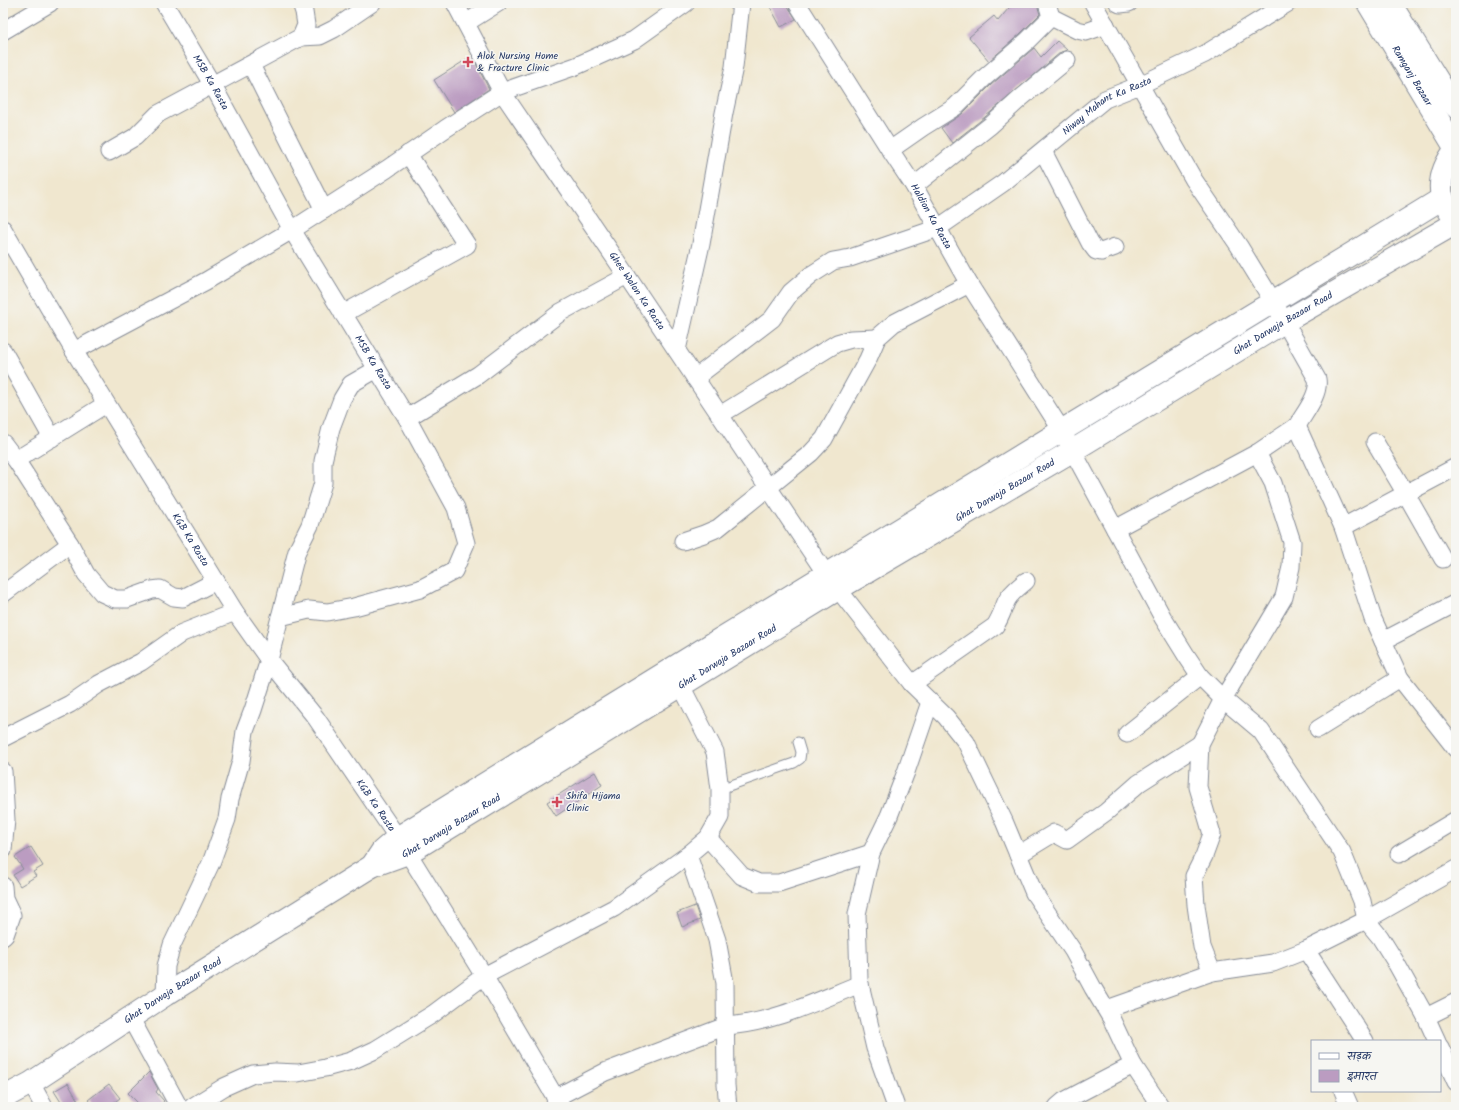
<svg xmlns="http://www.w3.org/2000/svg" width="1459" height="1110" viewBox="0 0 1459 1110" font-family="Kalam,'Playpen Sans Deva',sans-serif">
<rect width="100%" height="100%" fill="#f6f6f2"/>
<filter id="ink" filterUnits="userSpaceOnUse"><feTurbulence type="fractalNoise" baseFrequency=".025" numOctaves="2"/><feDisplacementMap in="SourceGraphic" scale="8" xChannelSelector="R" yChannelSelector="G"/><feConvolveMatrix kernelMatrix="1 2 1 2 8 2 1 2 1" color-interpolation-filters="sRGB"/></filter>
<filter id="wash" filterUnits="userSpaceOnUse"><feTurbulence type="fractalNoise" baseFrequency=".012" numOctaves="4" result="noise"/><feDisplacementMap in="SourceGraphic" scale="16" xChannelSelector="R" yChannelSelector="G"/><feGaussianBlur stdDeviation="0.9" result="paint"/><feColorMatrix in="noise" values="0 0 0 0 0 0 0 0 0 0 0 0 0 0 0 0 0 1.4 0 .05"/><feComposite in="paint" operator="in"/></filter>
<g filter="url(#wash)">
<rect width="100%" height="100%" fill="#f0e7cf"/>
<g id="blocks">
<!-- building -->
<g fill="#bb9cc1">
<path d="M768,3h19l2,5 7,11 -15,8z"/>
<path d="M1013,3h23l1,2 3,9 -20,20 -31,27 -20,-24 25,-21 4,5z"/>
<path d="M1057,41l10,9 -6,2 -76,65 -33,26 -11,-15 21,-14 29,-29 43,-37 7,9z"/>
<path d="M472,56l17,33 -35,23 -20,-32z"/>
<path d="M595,772l7,13 -46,31 -9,-14z"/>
<path d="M31,847l12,19 -10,6 3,4 -16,10 -7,-11 10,-6 -8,-12z"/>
<path d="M695,906l5,14 -18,7 -5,-14z"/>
<path d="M149,1072l9,17 -2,3 8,9 -5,6h-17l-14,-14z"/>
<path d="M68,1083l10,18 -11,6h-3l-10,-16z"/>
<path d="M109,1084l11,14 -12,9h-14l-6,-7z"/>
</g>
</g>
</g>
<g filter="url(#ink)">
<use href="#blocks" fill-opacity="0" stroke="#868b96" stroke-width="1"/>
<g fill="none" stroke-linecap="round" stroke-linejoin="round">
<!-- service casing -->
<g stroke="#868b96" stroke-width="11">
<path id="service" d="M720,789l74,-26 6,-4 1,-7 -3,-10"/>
</g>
<!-- minor casing -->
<g stroke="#868b96" stroke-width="19">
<g id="minor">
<path id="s1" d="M164,3l48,81 80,146 115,188 49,90 10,35 -12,28 -34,18 -66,18 -27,5 -18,-2 -29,7"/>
<path id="s2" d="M455,3l47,89 125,184 199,298"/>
<path id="s3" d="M797,3l93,147 24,36 55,98 93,147 101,187 23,37 14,21 23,23 38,32 81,121 20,49 4,19 14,17 15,24 31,56 11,24"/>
<path d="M1093,3l101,177 45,66 35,57 43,76c3,15 -12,33 -20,47"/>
<path d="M1118,3l2,1 9,-1"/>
<path d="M1051,17l26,13 9,2 20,-7"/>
<path d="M466,23l32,-20"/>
<path d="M3,31l47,-28"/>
<path d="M301,37l19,-1 14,-7 38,-26"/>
<path d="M251,65l73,145"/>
<path d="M890,150l33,-23 32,-20 29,-29 43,-37 24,-24 -4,-14"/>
<path d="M1043,151l47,92 6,8 5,1 14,-5"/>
<path d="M109,152l26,-15 23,-23 143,-77 5,-12 -2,-13 -3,-9"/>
<path d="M914,186l77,-61 30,-27 46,-38"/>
<path id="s4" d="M3,229l71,122 161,261 34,48 47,58 92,135 76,123 77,131"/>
<path d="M343,314l124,-69 -59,-91"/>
<path d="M677,350l24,-106 23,-131 10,-46 7,-64"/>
<path d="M3,351l49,87"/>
<path d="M74,351l132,-70 86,-51 95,-61 58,-40 57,-37 74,-26 58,-26 52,-37"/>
<path id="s5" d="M695,378l77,-59 19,-27 20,-17 22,-14 17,-3 88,-30 65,-45 102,-84 35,-14 65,-31 83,-51"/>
<path d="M720,415l117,-72 14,-4 26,-1"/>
<path d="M407,418l71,-43 83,-63 66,-36"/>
<path d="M1375,442l31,52 37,65"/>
<path d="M3,443l13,17 54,84 16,30 16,19 13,6h12l25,-9 8,-1 14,8 9,1 33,-17"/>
<path d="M16,460l90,-56"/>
<path d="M1343,527l113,-60"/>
<path d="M1115,529l142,-76 40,-27 46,101 30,92 10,22"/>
<path d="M683,541l21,-7 14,-6 93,-75 13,-14 44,-80 9,-21 17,-15 75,-39"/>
<path d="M838,589l74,95 34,33 20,25 38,79 30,72 39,58 20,37 18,30 22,47 28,42"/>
<path d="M3,594l67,-50"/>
<path d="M1456,603l-73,38 17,37 56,71"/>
<path d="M912,684l83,-58c6,-9 7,-14 11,-24 4,-9 13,-15 20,-21"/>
<path d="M1318,729l82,-51"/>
<path d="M1127,734l73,-58"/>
<path d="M3,738l67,-34 29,-20 42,-22 41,-29 53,-21"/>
<path d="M3,771l3,49 -3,30"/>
<path d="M708,838l34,38 17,7h20l92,-30"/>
<path d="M1399,854l57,-34"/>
<path d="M688,855l29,85 8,43 1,102 2,22"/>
<path d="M1018,855l36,-22 13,7 39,-28 33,-29 61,-39"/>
<path d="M3,886l1,12 8,17 -7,20 -2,2"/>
<path d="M1306,950l59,91"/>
<path d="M1212,972l-10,-25 -6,-42 -2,-29 10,-20 8,-22 -14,-47 2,-43 23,-45 61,-102 7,-30 1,-25 -19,-59 -16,-30"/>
<path d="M165,995l1,-29 6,-21 39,-82 16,-44 3,-20 11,-38 4,-30 8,-21 16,-50 28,-109 13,-26 13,-42v-22l8,-33 11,-29 9,-15 26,-15"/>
<path d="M1107,1009l105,-37 61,-9 33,-13 60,-30 90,-51"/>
<path d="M130,1017l49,90"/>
<path d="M1426,1017l30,-15"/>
<path d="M1440,1047l16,35"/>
<path d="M31,1083l13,24"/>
<path d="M1343,1091l7,16"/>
<path d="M555,1098l50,-26 121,-46c47,-3 91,-25 134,-42"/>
<path d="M192,1107l32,-20 29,-13 22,-2 23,1 27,-5 26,-7 24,-11 58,-36 51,-38 130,-68 74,-53 20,-17 12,-21v-28l-5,-37 -40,-78"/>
<path d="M896,1107l-21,-59 -16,-68 -2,-66 14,-61 18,-37 17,-44 24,-70"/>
<path d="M1057,1107l7,-6 69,-36"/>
</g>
</g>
<!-- tertiary casing -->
<g stroke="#868b96" stroke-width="24">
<g id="tertiary">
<path d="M372,866l10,-15 15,-13c347,-216 698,-425 1046,-640"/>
<path id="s6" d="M3,1098l28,-15 134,-88 207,-129 36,-13 430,-264 234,-138 212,-129 172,-99"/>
</g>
</g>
<!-- primary casing -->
<g stroke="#868b96" stroke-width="24">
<g id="primary">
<path id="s7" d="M1368,3l88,146"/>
<path d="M1390,3l58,94 8,10"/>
<path d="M1456,149c-11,14 -18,30 -14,48 2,8 10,17 14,25"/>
</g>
</g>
<!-- service -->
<use href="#service" stroke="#fff" stroke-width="9"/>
<!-- minor -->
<use href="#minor" stroke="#fff" stroke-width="17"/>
<!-- tertiary -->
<use href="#tertiary" stroke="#fff" stroke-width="22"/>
<!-- primary -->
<use href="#primary" stroke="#fff" stroke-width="22"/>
</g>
</g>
<!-- markers -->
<g fill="#d1495b" stroke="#f6f6f2" stroke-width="1.5">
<path d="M466 56h4v4h4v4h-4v4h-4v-4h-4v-4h4z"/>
<path d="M555 796h4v4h4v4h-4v4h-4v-4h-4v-4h4z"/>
</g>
<g text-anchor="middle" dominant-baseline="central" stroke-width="3" stroke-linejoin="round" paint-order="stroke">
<!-- poi labels -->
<g font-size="10" fill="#1b2f5e" stroke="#f6f6f2" text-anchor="start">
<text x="477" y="56">Alok Nursing Home<tspan x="477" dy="12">&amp; Fracture Clinic</tspan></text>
<text x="566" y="796">Shifa Hijama<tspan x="566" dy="12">Clinic</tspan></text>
</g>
<!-- street labels -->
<g font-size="10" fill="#1b2f5e" stroke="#f6f6f2">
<text stroke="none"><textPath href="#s7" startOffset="85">Ramganj Bazaar</textPath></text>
<text stroke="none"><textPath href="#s1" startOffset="92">MSB Ka Rasta</textPath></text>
<text stroke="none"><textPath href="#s5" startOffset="502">Niway Mahant Ka Rasta</textPath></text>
<text stroke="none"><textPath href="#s3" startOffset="252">Haldion Ka Rasta</textPath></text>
<text stroke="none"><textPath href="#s2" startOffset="341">Ghee Walon Ka Rasta</textPath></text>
<text stroke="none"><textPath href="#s6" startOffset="1497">Ghat Darwaja Bazaar Road</textPath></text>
<text stroke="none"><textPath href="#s1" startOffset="416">MSB Ka Rasta</textPath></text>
<text stroke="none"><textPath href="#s6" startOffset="1173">Ghat Darwaja Bazaar Road</textPath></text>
<text stroke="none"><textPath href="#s4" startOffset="363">KGB Ka Rasta</textPath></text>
<text stroke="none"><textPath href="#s6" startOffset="849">Ghat Darwaja Bazaar Road</textPath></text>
<text stroke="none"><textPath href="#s4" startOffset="687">KGB Ka Rasta</textPath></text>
<text stroke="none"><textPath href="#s6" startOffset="525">Ghat Darwaja Bazaar Road</textPath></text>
<text stroke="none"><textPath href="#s6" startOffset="201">Ghat Darwaja Bazaar Road</textPath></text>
</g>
</g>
<!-- margin -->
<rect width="1459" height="1110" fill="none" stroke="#f6f6f2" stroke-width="16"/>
<!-- legend -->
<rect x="1311" y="1040" width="130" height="52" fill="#f6f6f2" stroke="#9ea6b7"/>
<rect x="1319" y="1053" width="20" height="6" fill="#ffffff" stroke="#9ea6b7"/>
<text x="1347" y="1060" font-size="12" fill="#1b2f5e">सड़क</text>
<rect x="1319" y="1070" width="20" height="12" fill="#bb9cc1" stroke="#9ea6b7"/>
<text x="1347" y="1080" font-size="12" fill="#1b2f5e">इमारत</text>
</svg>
